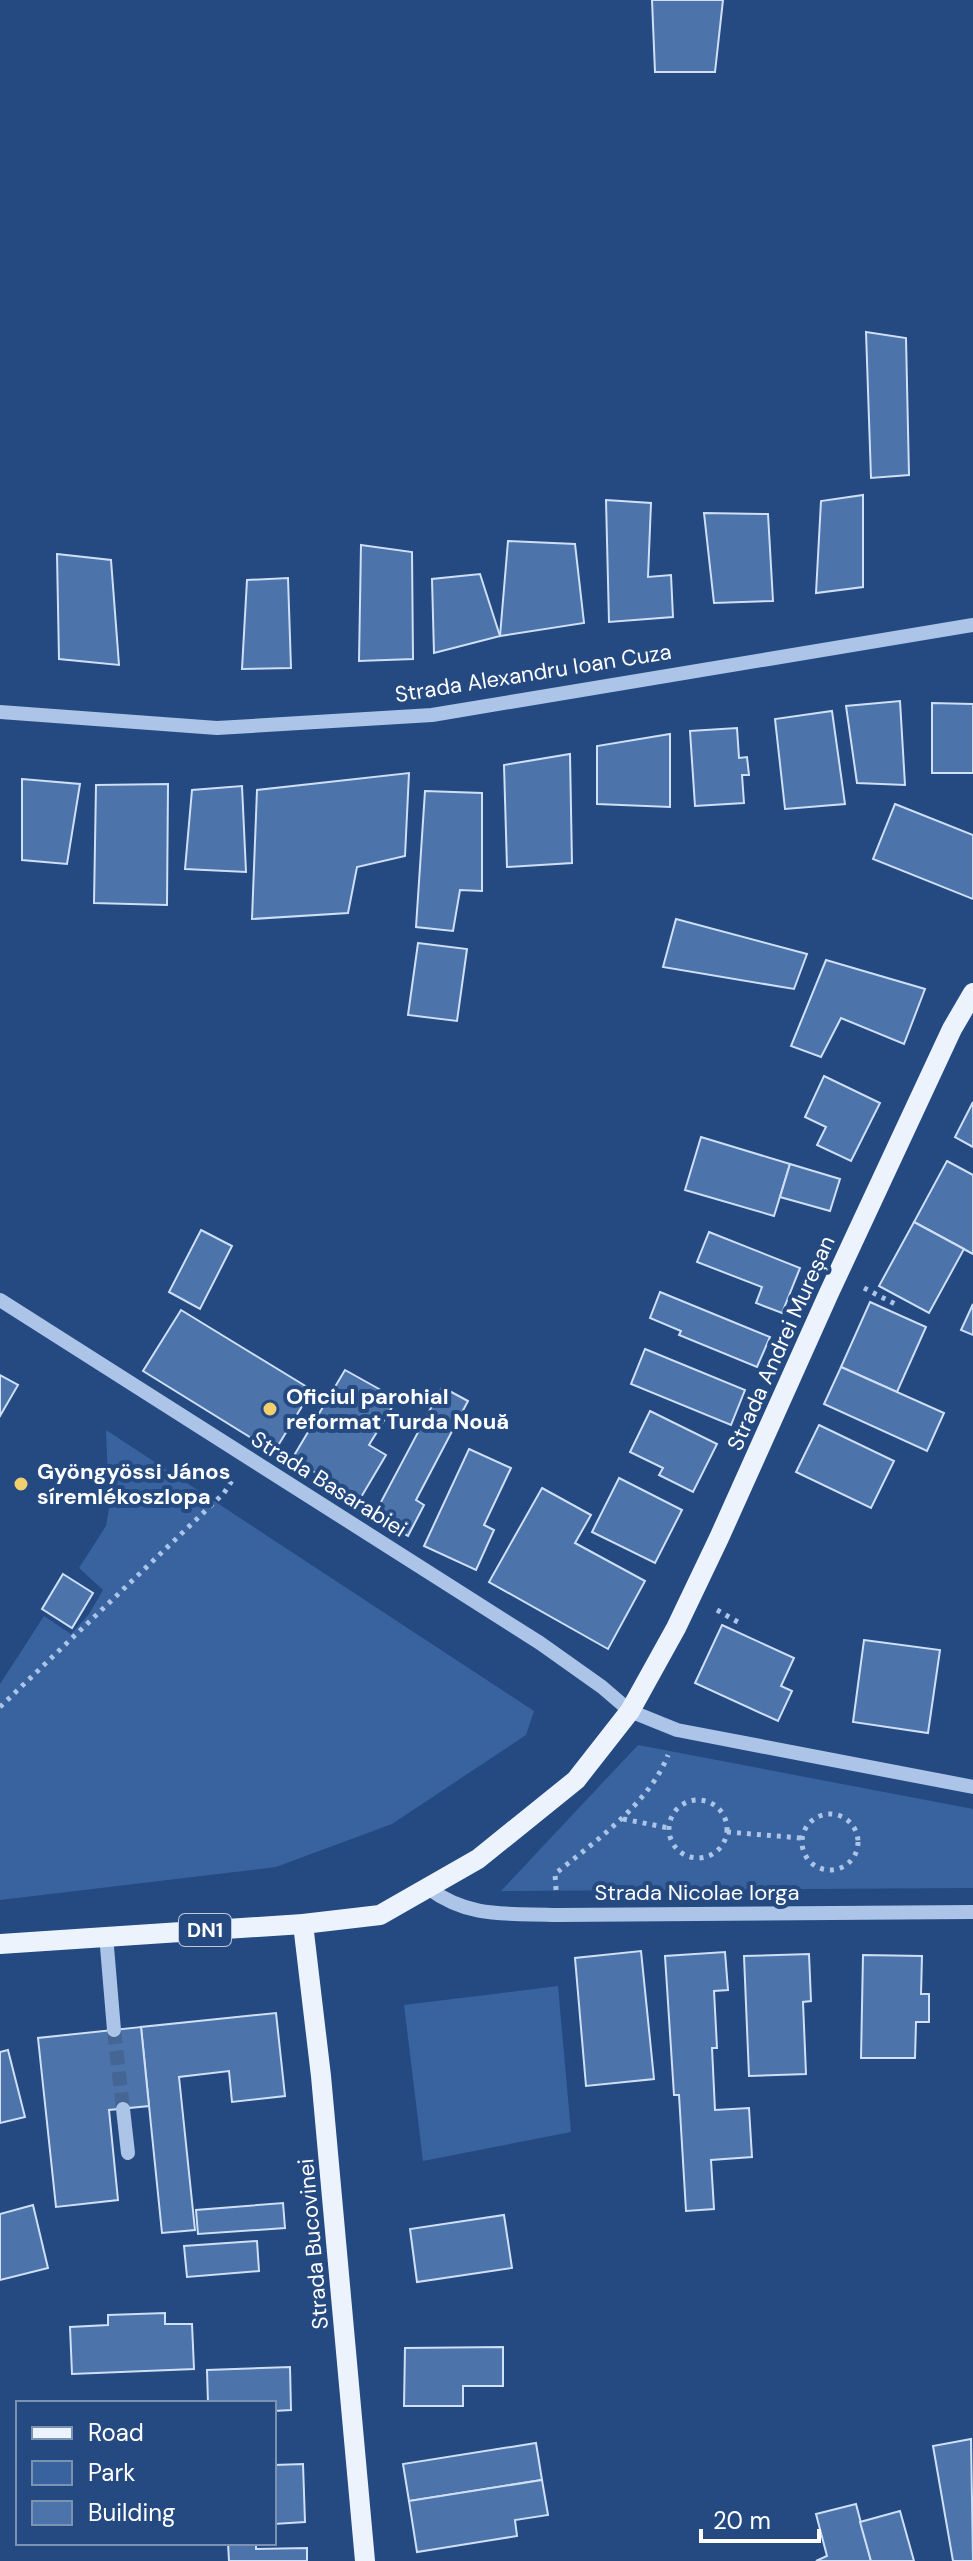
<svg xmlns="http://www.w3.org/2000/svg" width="973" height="2561" viewBox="0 0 973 2561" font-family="'DM Sans',sans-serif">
<rect width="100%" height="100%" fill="#244a81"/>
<!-- green -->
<g fill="#38639f">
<path d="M106,1430l428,281 -8,24 -134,89 -116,43 -276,33v-216l44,-68 27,18 18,-20 14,-24 -24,-22 27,-42 3,-18z"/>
<path d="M638,1745l335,64v79l-472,3z"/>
<path d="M558,1986l13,146 -148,29 -19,-156z"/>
</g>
<!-- building -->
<g fill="#4c73aa" stroke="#cedff6" stroke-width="2">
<path d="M652,0h71l-8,72h-60z"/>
<path d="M866,332l40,6 3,137 -38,3z"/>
<path d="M863,495v92l-47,6 5,-92z"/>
<path d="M606,500l45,3 -3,74 23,-2 2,42 -64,5z"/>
<path d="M704,513l64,1 5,87 -59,2z"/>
<path d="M508,541l67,3 9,79 -84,13z"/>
<path d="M361,545l51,7 1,107 -54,2z"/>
<path d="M57,554l54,6 8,105 -60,-6z"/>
<path d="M480,574l20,62 -66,17 -2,-74z"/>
<path d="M288,578l3,90 -49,1 5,-89z"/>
<path d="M900,701l5,84 -48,-2 -11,-77z"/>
<path d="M932,703l41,1v69h-41z"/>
<path d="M832,711l13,93 -60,5 -10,-90z"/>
<path d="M737,728l2,30 8,-1 2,18h-7l2,28 -49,3 -5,-75z"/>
<path d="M670,734v73l-73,-3v-58z"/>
<path d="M570,754l2,109 -65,4 -3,-102z"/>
<path d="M409,773l-4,83 -48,11 -9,46 -96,6 5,-129z"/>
<path d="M22,779l58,5 -13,80 -45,-4z"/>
<path d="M168,784l-1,121 -73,-2 2,-118z"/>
<path d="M242,786l4,86 -61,-3 7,-79z"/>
<path d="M425,791l57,2v98l-22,-1 -7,41 -37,-4z"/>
<path d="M895,804l78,31v64l-100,-40z"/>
<path d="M676,919l131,35 -13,35 -131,-22z"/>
<path d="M418,943l49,6 -10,72 -49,-6z"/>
<path d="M826,960l99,29 -21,55 -63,-26 -20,39 -30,-11z"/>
<path d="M824,1076l56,27 -29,58 -34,-16 9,-18 -21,-10z"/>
<path d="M973,1102v45l-18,-10z"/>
<path d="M701,1137l89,27 -16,52 -89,-26z"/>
<path d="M947,1161l26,14v79l-59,-32z"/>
<path d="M790,1164l50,15 -10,32 -50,-14z"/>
<path d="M914,1222l50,27 -35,64 -50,-27z"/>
<path d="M201,1230l31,16 -32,63 -31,-17z"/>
<path d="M709,1232l91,36 -18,45 -26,-10 6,-16 -65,-25z"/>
<path d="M660,1292l110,45 -13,30 -78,-32 2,-4 -31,-13z"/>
<path d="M870,1302l56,25 -29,65 -56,-25z"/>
<path d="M973,1304v31l-12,-5z"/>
<path d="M181,1310l131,80 -38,62 -131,-81z"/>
<path d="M645,1349l100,41 -14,35 -100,-41z"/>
<path d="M841,1367l103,46 -17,38 -103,-47z"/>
<path d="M345,1370l52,29 -28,46 17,10 -26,44 -68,-40z"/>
<path d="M0,1375l18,10 -18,31z"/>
<path d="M442,1387l26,14 -52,99 8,5 -16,31 -35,-19z"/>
<path d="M650,1411l67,33 -24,48 -34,-17 4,-7 -33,-16z"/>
<path d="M819,1425l75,36 -23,47 -75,-36z"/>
<path d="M469,1449l42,19 -27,57 10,5 -18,40 -52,-24z"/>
<path d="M619,1478l63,32 -27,53 -63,-31z"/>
<path d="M542,1488l49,27 -16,28 70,38 -37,68 -119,-67z"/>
<path d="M63,1574l30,19 -21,35 -30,-19z"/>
<path d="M722,1625l72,33 -13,28 11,5 -14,30 -83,-38z"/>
<path d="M864,1640l76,10 -12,83 -75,-11z"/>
<path d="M641,1951l13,128 -68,7 -11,-128z"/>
<path d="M725,1952l3,38 -14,1 3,57h-5l3,62 34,-2 3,49 -41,3 3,49 -28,2 -7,-116h-5l-9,-139z"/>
<path d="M809,1954l2,47 -8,1 3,72 -57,2 -5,-120z"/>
<path d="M863,1955l59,1 -1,38h8v28h-13l-1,36h-54z"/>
<path d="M276,2013l9,83 -53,6 -3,-31 -50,6 16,153 -33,3 -21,-206z"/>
<path d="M141,2027l8,79 -40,4 9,90 -62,7 -18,-169z"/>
<path d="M8,2050l17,67 -25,6v-71z"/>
<path d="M283,2203l2,25 -87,6 -2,-24z"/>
<path d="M33,2205l15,63 -48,12v-66z"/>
<path d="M504,2215l8,53 -95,14 -7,-53z"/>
<path d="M257,2241l2,30 -72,6 -3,-31z"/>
<path d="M165,2313v11h27l2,45 -122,5 -2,-47 38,-2v-10z"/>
<path d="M503,2347v39h-40v20h-59l1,-58z"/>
<path d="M290,2367l1,43 -17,1v-8h-66l-1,-33z"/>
<path d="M971,2439l2,122h-20l-20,-115z"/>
<path d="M536,2443l6,37 -133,21 -6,-37z"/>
<path d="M303,2464l2,58 -31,2v-59z"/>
<path d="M542,2480l6,35 -33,5 2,16 -100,16 -8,-51z"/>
<path d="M856,2504l15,57h-55l11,-5 -11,-42z"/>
<path d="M900,2511l14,50h-43l-11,-39z"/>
<path d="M228,2543h28v6l51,-1v13h-78z"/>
</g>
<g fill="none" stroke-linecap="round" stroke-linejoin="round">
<!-- minor-tunnel -->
<path stroke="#456594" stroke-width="14" stroke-dasharray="14 7" stroke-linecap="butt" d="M114,2030l9,79"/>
<!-- path -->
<g stroke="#abc4e7" stroke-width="5" stroke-dasharray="4 6" stroke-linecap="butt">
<path d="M864,1288l31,16"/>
<path d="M717,1610l26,15"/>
<path d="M0,1707l224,-214 9,-14"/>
<circle cx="698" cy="1829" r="29"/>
<circle cx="830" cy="1842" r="28"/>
<path d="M623,1819l46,9"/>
<path d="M727,1832l74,6"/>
<path d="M556,1890l-1,-16c39,-32 94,-70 113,-119"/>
</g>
<!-- minor -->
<g stroke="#abc4e7" stroke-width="14">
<path d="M0,712l217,16 215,-13 541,-90"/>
<path d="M0,1300l540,343 62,44 28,24 47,19 296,57"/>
<path d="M428,1888c42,31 79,25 129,27l416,-3"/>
<path d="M106,1935l8,95"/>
<path d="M123,2109l5,44"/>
</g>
<!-- major -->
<g stroke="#ecf3fd" stroke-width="20">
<path d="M303,1924l18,152 44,485"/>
<path d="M0,1944l303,-20 77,-9 98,-56 98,-79 54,-69 46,-83 43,-90 110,-245 123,-264 21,-36"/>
</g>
</g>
<!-- markers -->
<g fill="#f2cf6e" stroke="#244a81" stroke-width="3">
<circle cx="270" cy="1409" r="8"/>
<circle cx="21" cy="1484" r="8"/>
</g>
<g text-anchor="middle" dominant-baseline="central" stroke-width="8" stroke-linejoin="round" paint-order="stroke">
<!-- shield labels -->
<rect fill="#244a81" stroke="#bdc9d9" stroke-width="2" x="179" y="1914" width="52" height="32" rx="6"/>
<g font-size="20" font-weight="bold" fill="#fff">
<text x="205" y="1930">DN1</text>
</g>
<!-- street labels -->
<g font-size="22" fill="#fff" stroke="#244a81">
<text transform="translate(533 673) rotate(-9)">Strada Alexandru Ioan Cuza</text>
<text transform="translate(781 1343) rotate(-66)">Strada Andrei Mureșan</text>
<text transform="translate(329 1484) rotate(32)">Strada Basarabiei</text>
<text x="697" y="1892">Strada Nicolae Iorga</text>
<text transform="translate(313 2244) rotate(-95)">Strada Bucovinei</text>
</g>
<!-- poi labels -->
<g font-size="22" font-weight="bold" fill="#fff" stroke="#244a81" text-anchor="start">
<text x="286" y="1396">Oficiul parohial<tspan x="286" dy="25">reformat Turda Nouă</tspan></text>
<text x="37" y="1471">Gyöngyössi János<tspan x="37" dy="25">síremlékoszlopa</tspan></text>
</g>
</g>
<!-- legend -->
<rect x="16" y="2401" width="260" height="144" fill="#244a81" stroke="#7c92b3" stroke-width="2"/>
<rect x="32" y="2427" width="40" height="12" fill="#ecf3fd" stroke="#7c92b3" stroke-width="2"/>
<text x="88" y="2441" font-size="24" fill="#ffffff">Road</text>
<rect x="32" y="2461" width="40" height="24" fill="#38639f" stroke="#7c92b3" stroke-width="2"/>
<text x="88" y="2481" font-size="24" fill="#ffffff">Park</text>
<rect x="32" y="2501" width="40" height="24" fill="#4c73aa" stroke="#7c92b3" stroke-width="2"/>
<text x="88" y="2521" font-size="24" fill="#ffffff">Building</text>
<!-- scale -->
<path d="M701 2529v12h118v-12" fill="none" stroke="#ffffff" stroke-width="4"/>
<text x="713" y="2529" font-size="24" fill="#ffffff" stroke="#244a81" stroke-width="6" paint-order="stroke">20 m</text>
</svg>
